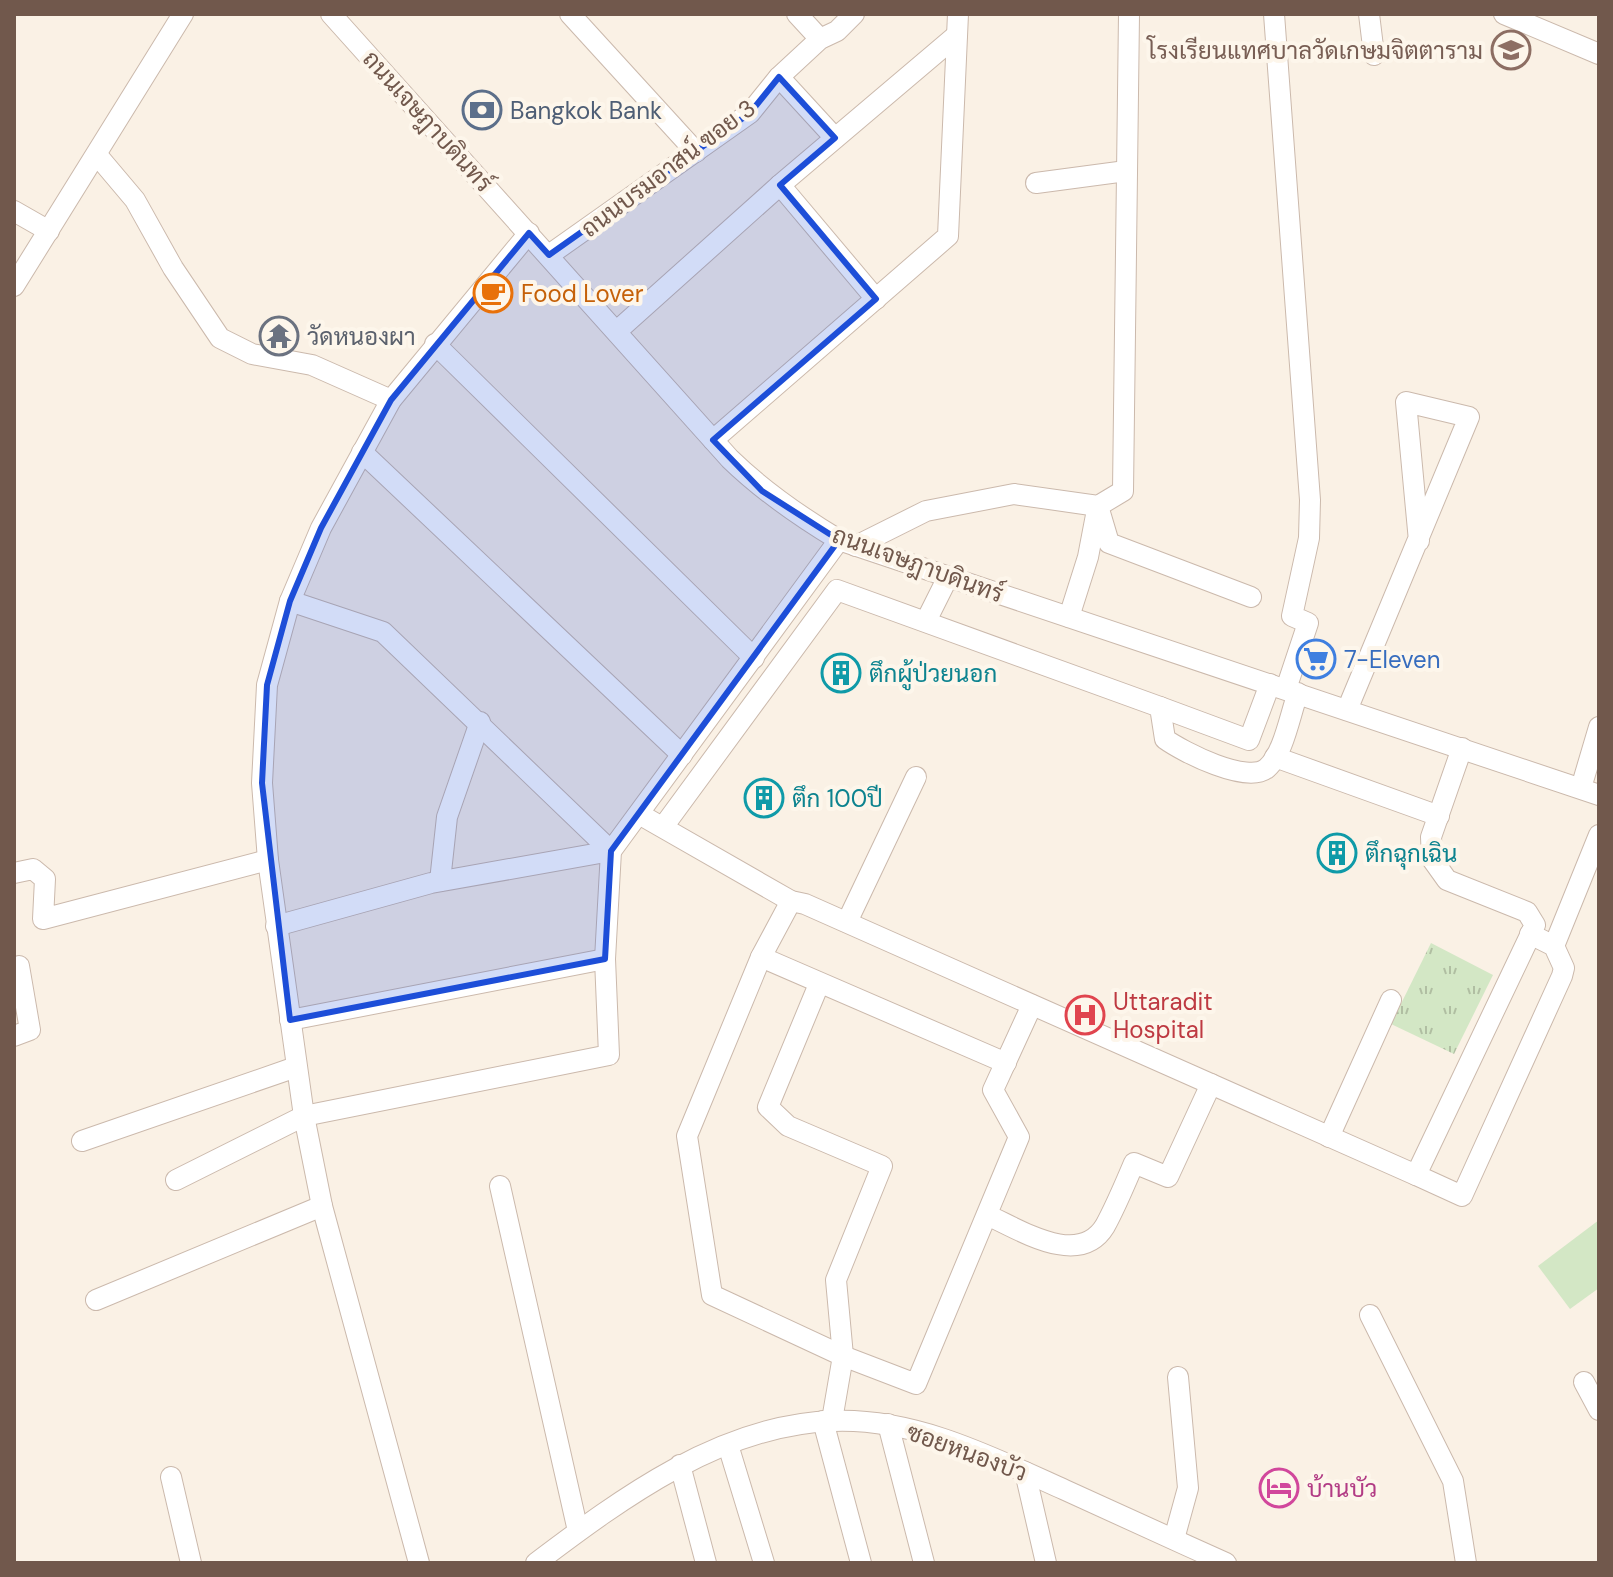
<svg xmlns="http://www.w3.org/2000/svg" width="1613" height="1577" viewBox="0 0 1613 1577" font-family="'DM Sans',Sarabun,sans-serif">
<defs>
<pattern id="grass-tufts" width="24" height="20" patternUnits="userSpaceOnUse" patternTransform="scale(2)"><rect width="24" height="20" fill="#d3e7c5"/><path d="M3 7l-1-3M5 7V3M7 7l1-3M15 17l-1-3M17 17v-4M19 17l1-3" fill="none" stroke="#b0bea2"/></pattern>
</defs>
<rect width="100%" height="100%" fill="#faf1e5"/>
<!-- grass -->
<path fill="url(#grass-tufts)" d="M1431,943l62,32 -39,79 -63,-30z"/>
<!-- garden -->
<path fill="#d3e7c5" d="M1599,1220v68l-29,21 -32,-43z"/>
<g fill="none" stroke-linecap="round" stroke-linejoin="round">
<!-- minor casing -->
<g stroke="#cbb9ac" stroke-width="22">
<g id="minor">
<path d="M331,14l399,445c34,33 69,57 109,81l760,255"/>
<path d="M570,14l126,138"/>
<path d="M797,14l23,25"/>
<path d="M1274,14l36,486 -1,38 -17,78 16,7 -22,66"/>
<path d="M1369,14l5,41"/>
<path d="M1504,14l95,40"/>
<path d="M779,77l56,61"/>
<path d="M97,155l38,45 38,68 47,70 32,16 60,11 79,35"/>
<path d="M1036,183l90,-12"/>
<path d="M780,185l96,114"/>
<path d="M14,211l35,20"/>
<path d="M549,255l201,-142 29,-36 41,-38 17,-8 17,-17"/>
<path d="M14,286l169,-272"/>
<path d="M617,331l163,-146 177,-150"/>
<path d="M435,344l319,314"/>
<path d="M713,440l235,-204 10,-222"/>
<path d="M362,452l320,303"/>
<path d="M1098,506l11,37 142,54"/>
<path d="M856,546l70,-35 88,-17 84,12 25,-15 6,-477"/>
<path d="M290,601l93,31 228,219"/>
<path d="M1069,617l19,-60 9,-47"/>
<path d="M926,621l22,-44"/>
<path d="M1160,707l89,33 21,-56"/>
<path d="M1347,710l122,-293 -63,-15 13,139"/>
<path d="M1275,757l164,59"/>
<path d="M1581,788l18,-61"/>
<path d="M639,814l152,87 14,3 611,271 119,-250 -8,-13 -80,-32 -15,-21 -1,-22 31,-89"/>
<path d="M663,827l174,-237 323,117 5,32c18,13 83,46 102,29 17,-15 23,-54 31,-75"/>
<path d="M14,873l19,-4 12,10 -2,40 225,-59"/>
<path d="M440,881l7,-64 33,-95"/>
<path d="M791,901l-30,56 -74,179 25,159 131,61 73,28 103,-247 -26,-47 39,-85"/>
<path d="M847,922l69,-145"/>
<path d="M276,926l155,-43 180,-32"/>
<path d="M1554,946l45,-111"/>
<path d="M761,957l245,106"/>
<path d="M819,984l-51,123 20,19 94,40 -46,114 7,76 -11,64"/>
<path d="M290,1020l315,-61"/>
<path d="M14,1036l16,-6 -11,-64"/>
<path d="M1329,1137l62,-137"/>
<path d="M82,1141l214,-74"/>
<path d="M1416,1175l46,21 100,-220 2,-8 -10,-22 -24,-12"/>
<path d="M176,1180l128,-64 305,-61 -4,-96 6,-108 228,-311"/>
<path d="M500,1186l78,345"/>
<path d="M987,1215c32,14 92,54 118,11 11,-20 20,-42 29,-63l34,14 43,-93"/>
<path d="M96,1300l226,-94"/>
<path d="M1370,1315l83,166 13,82"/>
<path d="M1584,1382l15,28"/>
<path d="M823,1421l38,142"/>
<path d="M888,1424l36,139"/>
<path d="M728,1445l36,118"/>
<path d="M680,1465l26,98"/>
<path d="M1025,1472l21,91"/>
<path d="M171,1477l20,86"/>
<path d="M1174,1539l14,-51 -10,-111"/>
<path d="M419,1563l-97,-357 -18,-90 -36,-256 -6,-77 5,-98 23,-84 31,-73 70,-128 138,-167"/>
<path d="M536,1563c86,-65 186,-139 298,-142 81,-3 158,36 231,69 53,24 107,49 161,73"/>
</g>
</g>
<!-- minor -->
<use href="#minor" stroke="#fff" stroke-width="20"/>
</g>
<!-- marked area -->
<path fill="#1d4ed8" fill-opacity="0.2" stroke="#1d4ed8" stroke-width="6" stroke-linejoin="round" d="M779,77l56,61 -55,47 96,114 -163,141 49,51 77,49 -228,311 -6,108 -315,61 -28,-237 5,-98 23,-84 31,-73 70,-128 138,-167 20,22 201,-142z"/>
<!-- icons -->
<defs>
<g id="school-ring" transform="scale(2)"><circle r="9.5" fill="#fdf6eb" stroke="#8d6e63" stroke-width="1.5"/><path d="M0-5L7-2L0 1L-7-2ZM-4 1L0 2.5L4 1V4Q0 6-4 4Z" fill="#8d6e63"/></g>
<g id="bank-ring" transform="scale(2)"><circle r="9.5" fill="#fdf6eb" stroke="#5c6f8a" stroke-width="1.5"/><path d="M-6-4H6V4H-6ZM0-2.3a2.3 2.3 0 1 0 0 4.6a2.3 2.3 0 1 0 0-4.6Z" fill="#5c6f8a"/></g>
<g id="cafe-ring" transform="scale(2)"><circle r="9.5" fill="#fdf6eb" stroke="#e8710a" stroke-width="1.5"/><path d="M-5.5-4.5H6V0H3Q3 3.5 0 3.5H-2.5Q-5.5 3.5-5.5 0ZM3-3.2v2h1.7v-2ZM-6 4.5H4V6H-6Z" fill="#e8710a"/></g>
<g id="temple-ring" transform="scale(2)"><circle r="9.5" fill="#fdf6eb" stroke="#6b7280" stroke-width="1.5"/><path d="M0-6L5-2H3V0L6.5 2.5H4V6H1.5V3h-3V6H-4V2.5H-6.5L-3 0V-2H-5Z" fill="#6b7280"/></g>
<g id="supermarket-ring" transform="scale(2)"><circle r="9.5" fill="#fdf6eb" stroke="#3f7fe0" stroke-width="1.5"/><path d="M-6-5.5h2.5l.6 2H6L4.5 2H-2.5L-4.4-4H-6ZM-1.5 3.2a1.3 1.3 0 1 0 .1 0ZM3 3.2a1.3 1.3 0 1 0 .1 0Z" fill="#3f7fe0"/></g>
<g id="building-ring" transform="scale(2)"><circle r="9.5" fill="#fdf6eb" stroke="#0f9aa8" stroke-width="1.5"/><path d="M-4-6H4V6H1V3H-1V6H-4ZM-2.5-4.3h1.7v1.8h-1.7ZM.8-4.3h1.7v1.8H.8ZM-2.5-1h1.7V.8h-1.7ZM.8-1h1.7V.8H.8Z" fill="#0f9aa8"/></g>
<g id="hospital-ring" transform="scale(2)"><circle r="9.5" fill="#fdf6eb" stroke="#e0444e" stroke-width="1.5"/><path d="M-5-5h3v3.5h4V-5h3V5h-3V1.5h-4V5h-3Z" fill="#e0444e"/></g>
<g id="hotel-ring" transform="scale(2)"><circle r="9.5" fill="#fdf6eb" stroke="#d1479c" stroke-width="1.5"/><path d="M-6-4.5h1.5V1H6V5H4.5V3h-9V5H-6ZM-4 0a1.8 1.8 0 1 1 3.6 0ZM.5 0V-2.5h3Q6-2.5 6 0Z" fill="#d1479c"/></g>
</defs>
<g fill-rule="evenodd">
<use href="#school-ring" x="1511" y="50"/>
<use href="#bank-ring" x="482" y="110"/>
<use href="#cafe-ring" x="493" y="293"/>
<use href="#temple-ring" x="279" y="336"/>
<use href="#supermarket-ring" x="1316" y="659"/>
<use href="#building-ring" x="841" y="673"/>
<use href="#building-ring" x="764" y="798"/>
<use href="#building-ring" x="1337" y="853"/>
<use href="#hospital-ring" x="1085" y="1015"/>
<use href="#hotel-ring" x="1279" y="1488"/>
</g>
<g text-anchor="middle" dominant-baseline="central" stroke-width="8" stroke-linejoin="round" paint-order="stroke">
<!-- education labels -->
<g font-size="24" fill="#785e54" stroke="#fdf6eb" text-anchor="end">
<text x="1483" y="50">โรงเรียนแทศบาลวัดเกษมจิตตาราม</text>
</g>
<!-- service labels -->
<g font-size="24" fill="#4e5e75" stroke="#fdf6eb" text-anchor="start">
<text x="510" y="110">Bangkok Bank</text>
</g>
<!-- street labels -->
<g font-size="24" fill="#71584c" stroke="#fdf6eb">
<text transform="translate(428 121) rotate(48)">ถนนเจษฎาบดินทร์</text>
<text transform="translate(668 168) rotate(-37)">ถนนบรมอาสน์ ฃอย 3</text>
<text transform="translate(918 564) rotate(20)">ถนนเจษฎาบดินทร์</text>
<text transform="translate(967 1452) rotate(20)">ซอยหนองบัว</text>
</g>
<!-- food labels -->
<g font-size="24" fill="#c56008" stroke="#fdf6eb" text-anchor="start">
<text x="521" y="293">Food Lover</text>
</g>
<!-- worship labels -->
<g font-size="24" fill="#5b616d" stroke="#fdf6eb" text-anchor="start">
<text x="307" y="336">วัดหนองผา</text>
</g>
<!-- shop labels -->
<g font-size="24" fill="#366cbe" stroke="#fdf6eb" text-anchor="start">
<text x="1344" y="659">7-Eleven</text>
</g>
<!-- culture labels -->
<g font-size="24" fill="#0d838f" stroke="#fdf6eb" text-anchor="start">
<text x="869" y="673">ตึกผู้ป่วยนอก</text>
<text x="792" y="798">ตึก 100ปี</text>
<text x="1365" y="853">ตึกฉุกเฉิน</text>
</g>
<!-- health labels -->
<g font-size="24" fill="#be3a42" stroke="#fdf6eb" text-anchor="start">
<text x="1113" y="1001">Uttaradit<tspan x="1113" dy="28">Hospital</tspan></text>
</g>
<!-- hotel labels -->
<g font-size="24" fill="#b23c85" stroke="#fdf6eb" text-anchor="start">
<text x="1307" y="1488">บ้านบัว</text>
</g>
</g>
<!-- border -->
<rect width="1613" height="1577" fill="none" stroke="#71584c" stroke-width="32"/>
</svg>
